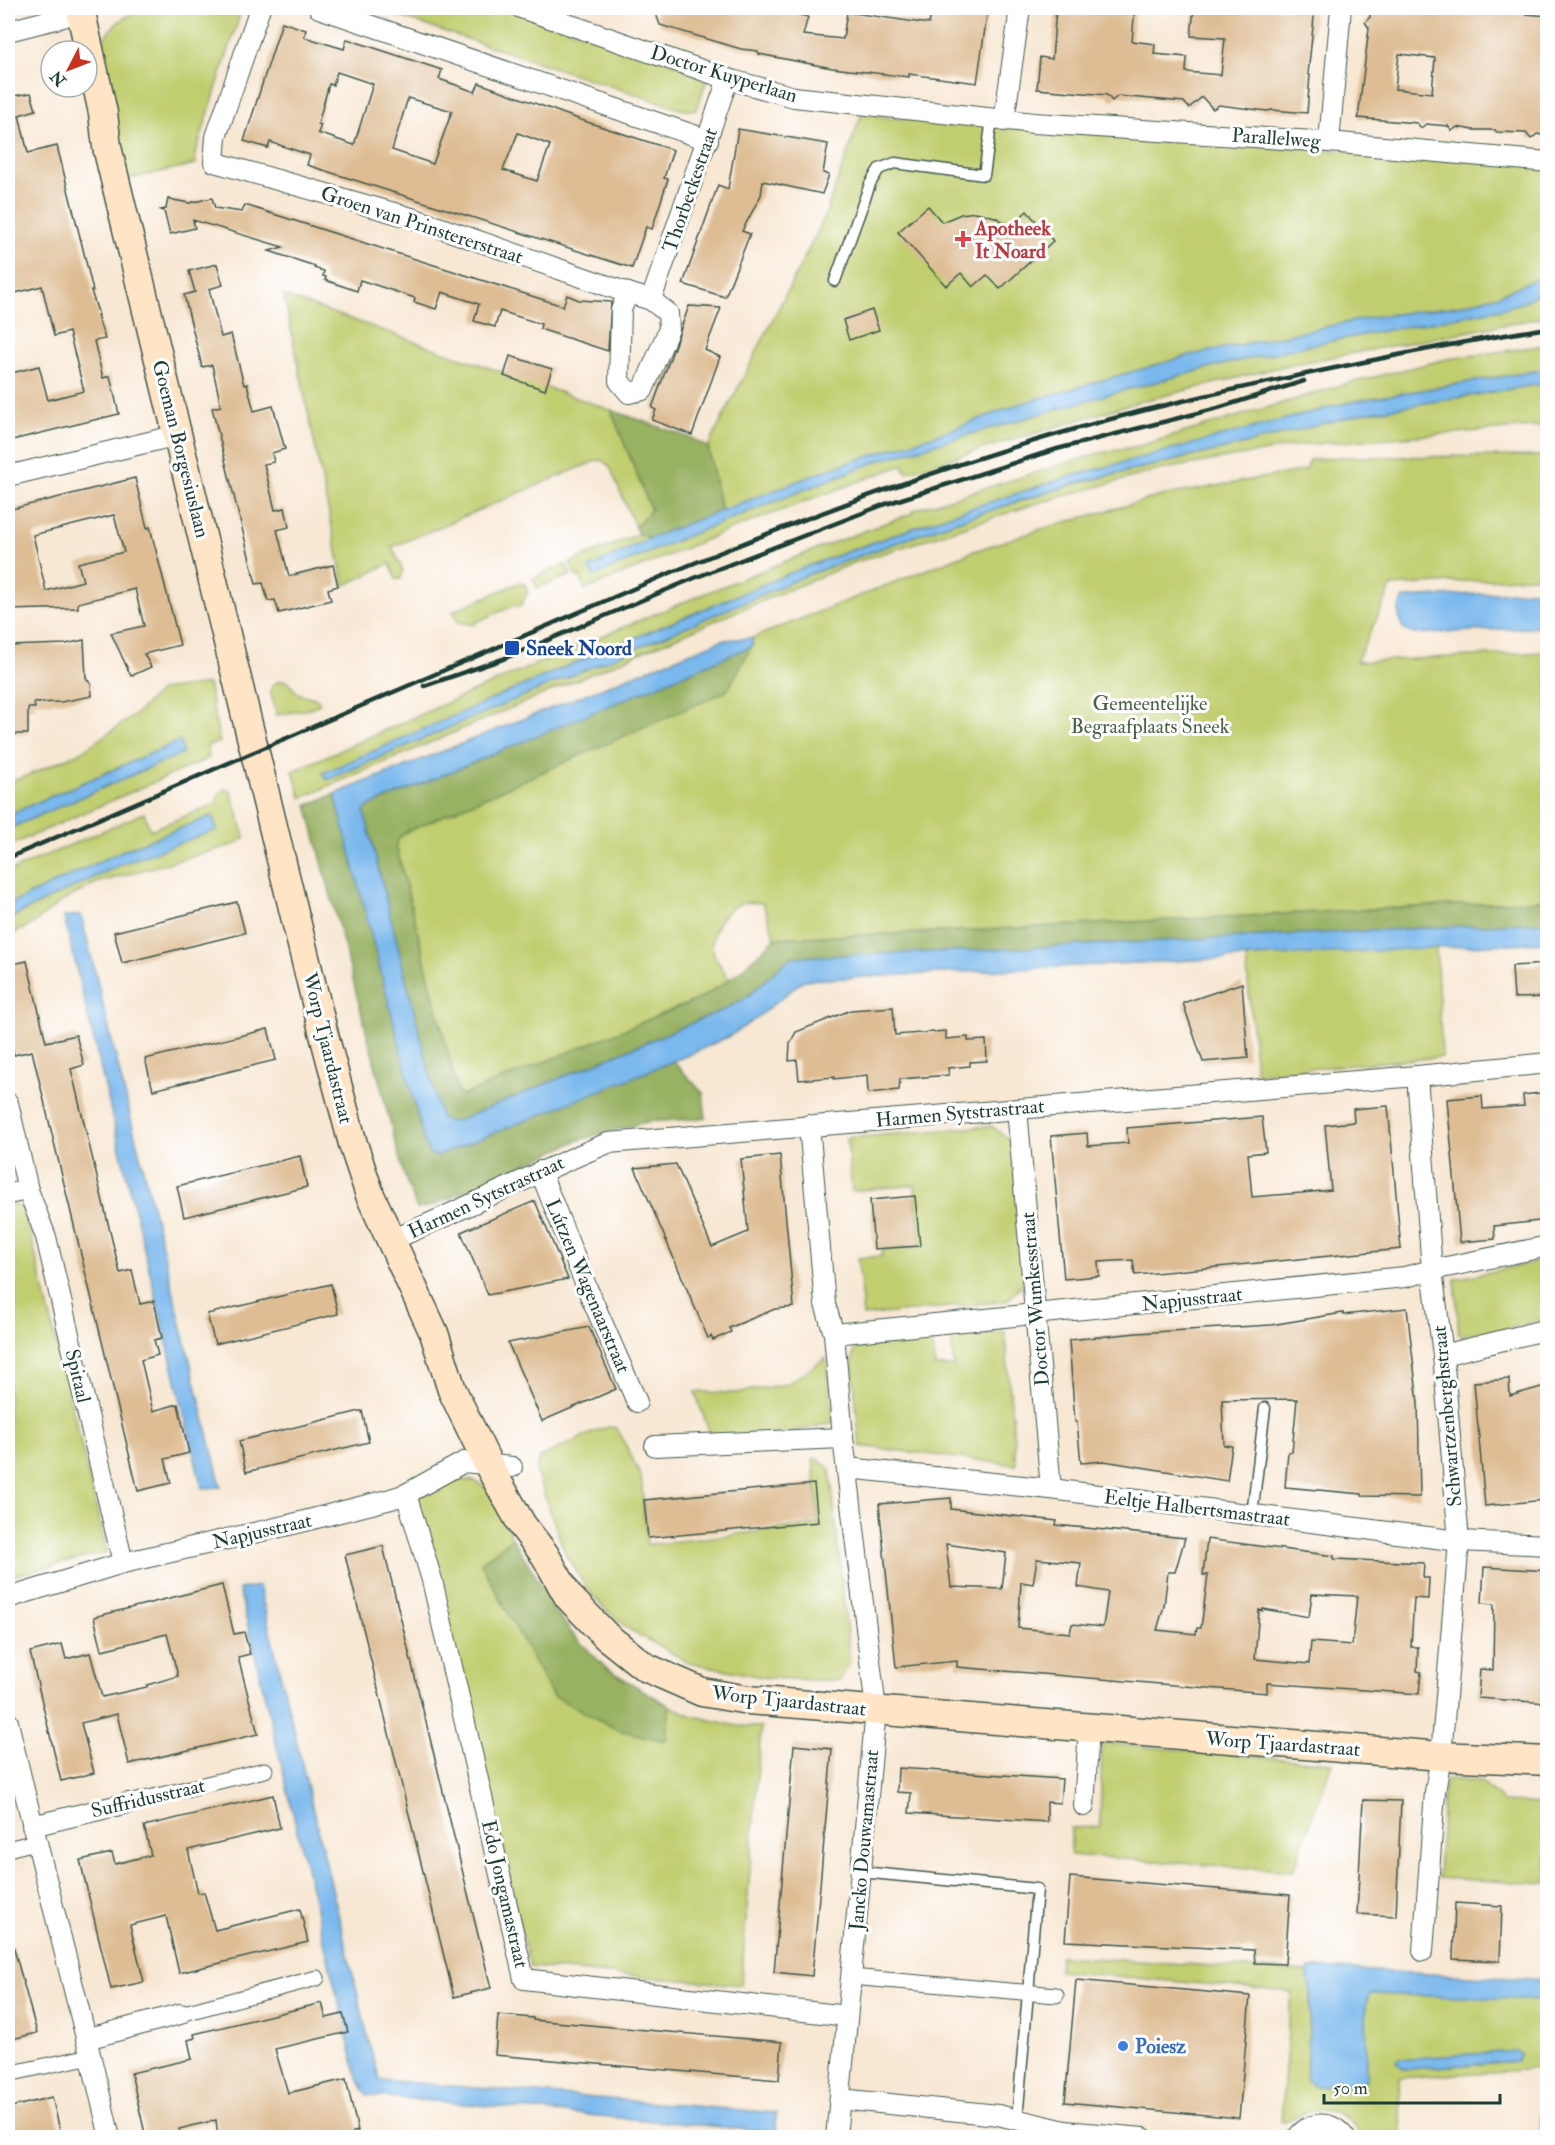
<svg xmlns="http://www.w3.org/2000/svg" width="1555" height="2145" viewBox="0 0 1555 2145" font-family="'IM FELL Double Pica',serif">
<rect width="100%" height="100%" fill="#fff"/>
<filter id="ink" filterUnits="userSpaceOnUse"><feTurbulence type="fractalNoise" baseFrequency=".0167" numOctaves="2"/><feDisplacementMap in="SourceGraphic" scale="12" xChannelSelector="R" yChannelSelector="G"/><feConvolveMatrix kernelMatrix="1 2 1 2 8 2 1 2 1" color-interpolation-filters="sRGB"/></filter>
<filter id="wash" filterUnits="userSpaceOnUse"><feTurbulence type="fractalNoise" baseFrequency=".008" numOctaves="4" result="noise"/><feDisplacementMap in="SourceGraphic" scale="24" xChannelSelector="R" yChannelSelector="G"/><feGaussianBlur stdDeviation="1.35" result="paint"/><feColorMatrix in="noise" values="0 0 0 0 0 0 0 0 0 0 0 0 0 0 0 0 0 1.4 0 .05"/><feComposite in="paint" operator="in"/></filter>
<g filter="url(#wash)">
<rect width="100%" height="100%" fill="#f7e7d3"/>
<!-- green -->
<g fill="#c1ce70" stroke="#708652" stroke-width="1.5" fill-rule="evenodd">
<path d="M142,8h100l-47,147 1,9 -68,15 -32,-125c11,-27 22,-33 46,-46z"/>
<path d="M373,8h133l203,66 -13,36h-13z"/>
<path d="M862,113l28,5 657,48v123l-7,4 5,24 -260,49 -147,36 -232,70 -3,-7 -174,65 -144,60 -5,-14 -4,1 -6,-14 68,-29 12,4 -60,30 3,8 92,-39 192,-76 222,-64 117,-31 94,-21 195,-37 18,-6 17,-10 -2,-14 -39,17 -42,11 -84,11 -186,39 -171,49 -65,25 -119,38 -111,43 -13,-64 115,-226z"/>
<path d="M284,296l327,114 40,100 -16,17 -25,-60 -8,-7 -7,1 -203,86 11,23 -2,9h-5l-6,-16 -46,23z"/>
<path d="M1547,345v24l-197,33 -278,74 -120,38 -147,53 -233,97 -249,109 4,7 483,-206 144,-52 122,-38 173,-41 115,-30 183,-30v43l-247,19 -141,25 -121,33 -185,60 -125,52 -427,183 -8,-27c204,-91 409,-181 620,-258v-3l187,-57 39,-7 207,-62 101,-25z"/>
<path d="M1547,456v120l-155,10 -36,76 191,-10v248l-605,32 -167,6 -12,-35c-7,0 -18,-2 -24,1 -17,8 -30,28 -26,47 3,11 11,20 17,29l-31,19 -233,96 -5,1 -4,-7 -61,-243 2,-7 8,-7 346,-186v-8l222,-87 71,-23 116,-32 145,-26 3,-10 33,-3z"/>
<path d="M566,564l5,11 -34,13 -4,-10z"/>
<path d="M521,582l1,3 3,-1 3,8 -8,15 -5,-2 -39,17 -1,3 -17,-3 -5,-11z"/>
<path d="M279,681h7l13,13 19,5 2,5 -12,5 -31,6 -7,-24 3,-6z"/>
<path d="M208,684l12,58 -13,4 2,12 -201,88v-17l175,-76 -4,-12 -171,74v-33l18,-6 53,-23 56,-38 26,-25z"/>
<path d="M224,789l7,2 14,47 -9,6 -140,39 -35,19 -30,23 -23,11v-17l116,-56 93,-34 -5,-13 -88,34 -116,55v-33l136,-59 6,17 66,-26 1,-7z"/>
<path d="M1436,947l6,110 -186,16 -10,-116z"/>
<path d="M991,1126l15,11h6l14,149 -7,1 -12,14 -144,15 -5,-58 24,-2v-6l38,-4 -5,-61 -63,6 -5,-53z"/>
<path d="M8,1203l16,5 83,344 -99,25z"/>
<path d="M1547,1260v58l-41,11 -47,6 -4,-56z"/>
<path d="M1005,1332l11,133 -156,-19 -8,-88 3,-9 7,-2 70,-7 3,27 19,-1 -3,-29z"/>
<path d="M826,1358l8,64c-36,10 -87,17 -124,12l-15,-42 42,1 50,-9z"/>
<path d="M609,1427l8,1 24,48 6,69 172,-21 -6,-65h4l13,10 20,193 -10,19 -73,-3 -79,-16 -58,-32 -23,-19 -20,-22 -22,-36 -29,-82 4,-14 58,-27z"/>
<path d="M463,1480l12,1 20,12 17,45 -31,25 184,178 5,-35 23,10 44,10 24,1 -20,258 -211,-18 -118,-468c20,-5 30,-16 51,-19z"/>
<path d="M1102,1743l230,20 -39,108 -222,-16v-27l29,-1z"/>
<path d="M1446,1779l35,3 22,20 44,2v80l-109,-6 5,-85z"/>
<path d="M1060,1956l247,16 4,22 2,92 48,-2 4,-2 2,-4 -1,-74 2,-7 3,-3 176,6v137h-5l-5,-68 -138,9 2,59h-40c-11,-24 -34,-32 -59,-23 -8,3 -12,7 -21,8l10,-130 -232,-21zM1516,2052l4,3 -3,6 -109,8h-5l-3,-10z"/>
</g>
<!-- forest -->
<g fill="#98b162" stroke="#5c774b" stroke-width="1.5">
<path d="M611,410l80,28 17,9 13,64 -71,27 -12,-4 -3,-7 16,-17z"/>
<path d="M752,646l-25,45 -321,141 -8,7 -2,7 61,243 4,7 238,-97c32,-18 50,-35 76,-61l167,-6 605,-32v22l-585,29 -171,7 -44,39 -19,11 -271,113h-10l-6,-2 -77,-308 5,-5z"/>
<path d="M335,794l90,350 5,10 7,2 236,-95 30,32 3,25 -60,4 -67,18 -147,66 -15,3 -13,-34 -97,-370z"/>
<path d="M512,1538l21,33 20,38 23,29 31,31 63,37 -4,35 -48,-11 -66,-35 -71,-132z"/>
</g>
<!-- water -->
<g fill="#7ab8ed" stroke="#4c7a90" stroke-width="1.5">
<path d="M1538,278l2,14 -17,10 -18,6 -195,37 -94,21 -117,31 -222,64 -192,76 -91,39 -5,-8 61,-30 182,-70 119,-38 65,-25 171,-49 186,-39 84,-11 42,-11z"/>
<path d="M1547,369v14l-183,30 -115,30 -173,40 -122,39 -144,52 -483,206 -4,-7 249,-109 233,-97 147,-53 120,-38 278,-74z"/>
<path d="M1547,590v37l-133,7 -10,-4c-6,-12 -8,-20 0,-32z"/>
<path d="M752,638v8l-383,160 -5,5 77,308 6,2h10l271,-113 19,-11 44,-40 171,-6 585,-29v20l-743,38 -49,39 -25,17 -44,20 -249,100 -7,-2 -5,-10 -90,-350 387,-154z"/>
<path d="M180,741l3,12 -175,76v-14z"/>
<path d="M212,816l5,14 -93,33 -116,56v-14l116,-55z"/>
<path d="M81,915l140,572 -19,1 -138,-571z"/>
<path d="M259,1586l114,472 7,22 396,33v19l-409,-37 -10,-17 -118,-489z"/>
<path d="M1315,1968l232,12v20l-176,-6 -3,3 -2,7 1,74 -6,6 -48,2 -7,-6 5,-86 -3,-13v-11z"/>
<path d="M1516,2051l4,3 -3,7 -109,8h-5l-6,-6 3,-4z"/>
</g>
<g id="blocks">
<!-- building -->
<g fill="#debd94" fill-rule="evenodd">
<path d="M654,8h113l41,9 -5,18 40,4 4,-27 82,12 2,-10 10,1 1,-7h46l-11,75 -68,-9v3l-77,-9 -73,-14 -1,-3 -17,-2 -81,-24z"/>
<path d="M1056,8h79l-3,33 23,3 -1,10 33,3 -1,15 35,3 4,-37 -34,-2 3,-28h121l-7,66 2,1 -3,38 -35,-3 -5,1 -48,-6 -6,4 -11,-12 -13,11 -5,-6 -66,-6 -6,5 -5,-6 -70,-6 3,-32 12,2z"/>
<path d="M1370,8h91l87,8 -5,55h2v4h3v61l-11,-2 -6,5 -5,-6 -29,-1 -2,-2h-22l-16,-3 -5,4 -4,-5 -22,-2 -5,4 -4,-5 -59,-5 11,-90 -4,-6 5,-5zM1399,54l36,4 -3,35 -37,-4z"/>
<path d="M282,22l24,8 -2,7 40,12 3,-10 95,31 -3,9 17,6 19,7 4,-9 102,37 92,30 -9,28 4,1 -16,50 -6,-2 -14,41 -325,-103 3,-10 -40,-13 -2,6 -24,-7zM337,72l36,12 -19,61 -36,-12 3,-8 -3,-1 11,-40 4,1zM408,98l44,13 -19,53 -41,-14zM518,133l32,12 -13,36 -34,-11z"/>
<path d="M31,93l5,17 -17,5 9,38 29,-7 25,99 11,46h-2l8,24h-2l8,24 -11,2 9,37 7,-2 9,38 -111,27v-67l31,-8 9,34 36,-9 -15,-59 -15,4 -12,-50 -34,9v-198z"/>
<path d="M738,129l90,15 -5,29 6,2 -7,19 -59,-13 -2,14 -19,36 8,3 -25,63 -42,-13 35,-99 10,4z"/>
<path d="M212,198l3,10 27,4 3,-7 318,101 4,-11 12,5 32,2 -3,49 -68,-22 1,-5 -41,-13 -5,16 -21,-6 5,-17 -37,-12 -6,17 -22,-7 1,-4 -55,-18 -3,11 -32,-11 1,-3 -3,-1 1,-5 -10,-3 1,-2 -46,-15 14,-4 -90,-27 2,8 -25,6 -6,-23 -3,-1 5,-1 2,-10 21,4z"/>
<path d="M928,206l14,16 19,-8 15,-2 19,5 16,9 16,-15 26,30 -53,48 -13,-14 -14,12 -12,-14 -15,13 -48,-54z"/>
<path d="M217,264l6,21 -14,4 12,48 10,-3 13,51 3,-1 7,27 19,-5 12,43 -13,4 2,9 -10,2 11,46 10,-2 4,19 -12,3 12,46 44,-11 5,21 -10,3 3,11 -52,13 -4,-13 -7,1 -5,-18 -7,1 -44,-176 9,-2 -9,-41 -10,2 -18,-72 11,-3 -6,-21z"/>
<path d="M689,306l32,2 -16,42 15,7 -28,78 -40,-15 4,-10 -4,-2z"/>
<path d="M872,310l7,20 -30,10 -6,-20z"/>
<path d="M510,356l42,13 -7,21 -41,-14z"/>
<path d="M135,478l12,50 3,-1 30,118 -36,9 7,13 -20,9 -20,-43 33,-7 -9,-37 -57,14v5l-70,2v-30h3l-1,-40 -2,1v-31zM114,515l10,37 -46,11 5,18 -37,10 -13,-56z"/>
<path d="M84,640l2,38 5,6 1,12 -31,6 -27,1 1,5h-7v26h-20v-88l58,-2z"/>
<path d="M237,902l8,31 -123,30 -8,-31z"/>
<path d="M27,961l19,81 30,-7 8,30 -13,4 49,204 12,-3 8,34 14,-3 8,37 -8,2 4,15 -17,5 12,51 25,-7 11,49 -24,6 6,24 -33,8 -106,-440 -18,4 -6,-27v-63z"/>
<path d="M1548,964v33l-34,1 -2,-32z"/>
<path d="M1242,983l6,75 -45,4 -20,-59z"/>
<path d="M893,1007l2,28 51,-4v8l22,-2v4l18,-1 1,21 -17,1v4l-22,2 1,7 -49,4 -1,11 -31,3 -1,-18 -33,4v-2l-35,3 -2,-20 -8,1 1,-18 6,-11 55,-22z"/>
<path d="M268,1029l8,31 -123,30 -8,-31z"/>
<path d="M1548,1092v128l-54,6 1,13 -35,3 -13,-143 35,-3 1,13 41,-3 -1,-11z"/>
<path d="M1388,1106l13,143 -266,26 -2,-15 -35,2 1,14 -35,3 -13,-143 36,-3 1,13 40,-3 -1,-15 135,-11 4,35 -18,2 4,43 50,-4 29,-3 -6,-65 29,-3 -1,-13z"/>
<path d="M780,1155l14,152 -19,2 -46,19 2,4 -18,8 -2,-4 -3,2 -73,-170 41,-4 36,83 36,-15 -7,-73z"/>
<path d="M300,1156l7,31 -123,30 -7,-31z"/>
<path d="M915,1196l5,50 -46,3 -4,-49z"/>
<path d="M535,1201l33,78 -80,16 -27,-63z"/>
<path d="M331,1284l7,30 -123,30 -8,-30z"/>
<path d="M1407,1308l11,95 2,94 -58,-1v-2l-77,-7 3,-35h4l5,-53 -75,1 2,45 8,1 -5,35 -123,-20 -23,2 -4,-41h-2l-6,-82 68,-7 134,-8 72,-12v2z"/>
<path d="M589,1327l27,62 -74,32 -34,-78z"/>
<path d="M1509,1379l1,17 38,-11v88l-3,27 -60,6 -11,-124z"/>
<path d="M360,1411h2l7,31 -123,30 -7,-31z"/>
<path d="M814,1484l4,38 -170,16 -4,-38z"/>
<path d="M951,1498v11l106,12 -1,4 129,13 -10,34h-7l-4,34 -7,24 39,4 1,-6h4l7,-53h-5l4,-36 127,17v3l90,4 -1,15h6l-1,21 -14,-1 -3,49h7l-1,24 4,1 -2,22 -152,-11v10l-310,-26v-6l-61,6 -17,-163zM946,1544l60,9 -4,36 -51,-2zM1037,1559l44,4 -3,24 30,5 -5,35 -31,-3 -2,9 -52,-5 3,-46 12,2zM1312,1594l45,2 -5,49 -41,-3 -2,22 -54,-5 4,-49 4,1v-2l46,8z"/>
<path d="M383,1546l108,442 -37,9 -109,-442z"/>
<path d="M1484,1567l64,4v132l-70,-5 2,-29 13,1 1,-66 -12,-1z"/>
<path d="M222,1585l12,49 10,-2 6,22 -12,3 20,77 -129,30 -12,-50 -36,9 13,50 -33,8 -31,-129 32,-8 4,15 24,-6 12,44 45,-10v-2l31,-9 -11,-42 -65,16 -8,-33z"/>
<path d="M794,1745l38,4 -20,227 -38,-4z"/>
<path d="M898,1768l164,11 -2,24 -13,-1v20l-138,-9 2,-20 -14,-1z"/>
<path d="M273,1795l7,33 -92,22 10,43 6,-1 11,38 85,-21 8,33 -129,31 -13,-57 -36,9 14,57 -33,7 -31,-129 32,-7 3,11 36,-9 -7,-29z"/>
<path d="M1363,1800l38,1 -5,115 -39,-2z"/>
<path d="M1070,1877l220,18 -5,69 -30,-1 -1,-13 -189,-9z"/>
<path d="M1455,1903l47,3 -2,55 -47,-2z"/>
<path d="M13,1945l24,88 -29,7v-94z"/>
<path d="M1076,1980l174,16 -11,122 -174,-16z"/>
<path d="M322,2003l4,15 17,-4 5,18 -73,17 13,44 58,-14 12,52 -5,1 2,6h-137l-2,-18 -37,9 2,9h-35l-15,-65 61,-14 -4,-19 7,-2 -1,-4z"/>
<path d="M498,2015l35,3v2l249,22 -3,38 -284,-25z"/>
<path d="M52,2097l8,33 -30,8h-22v-30z"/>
</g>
</g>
</g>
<g filter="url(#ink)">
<use href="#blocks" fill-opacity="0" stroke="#3f564c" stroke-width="1.5"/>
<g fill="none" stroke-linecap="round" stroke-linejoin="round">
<!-- service casing -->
<g stroke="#3f564c" stroke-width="13">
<g id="service">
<path d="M835,281l35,-97 9,-15 16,-6 89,12 8,-56"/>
<path d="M1252,1515l13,-107"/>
<path d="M861,1872l176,17 -20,231"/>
</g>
</g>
<!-- pedestrian casing -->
<g stroke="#3f564c" stroke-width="17">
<g id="pedestrian">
<path d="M128,1803l137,-33"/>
<path d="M8,1849l27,-7"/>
<path d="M851,1977l205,18"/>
<path d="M180,2014l137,-36"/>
<path d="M8,2074l83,-18"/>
</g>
</g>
<!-- minor casing -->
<g stroke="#3f564c" stroke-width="22">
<g id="minor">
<path d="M260,8l-44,129 -2,25 198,56 216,75"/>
<path d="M319,8l389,132"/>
<path d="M521,8l207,71 66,18 240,26 295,19 219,20"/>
<path d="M8,31l55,-14 21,-9"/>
<path d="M1004,121l16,-113"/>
<path d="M1329,142l12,-134"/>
<path d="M651,300l17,13 1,16 -26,61 -14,3 -10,-12 2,-71 7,-17 23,7 77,-221"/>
<path d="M8,476l170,-41"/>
<path d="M1417,1076l15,194 11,85 16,186 -18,215 -6,36 -12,159"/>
<path d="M8,1103l20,87 18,47 77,326"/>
<path d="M1017,1109l34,380"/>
<path d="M540,1171l47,117 50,114"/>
<path d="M8,1194l20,-4"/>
<path d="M392,1240c72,-31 143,-67 216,-97l809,-67 131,-13"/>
<path d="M834,1334l571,-57 27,-7 116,-24"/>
<path d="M1443,1355l105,-26"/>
<path d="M655,1446l188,-8 -9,-104 -9,-30 -16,-179"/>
<path d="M847,1468l204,21 408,52 89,4"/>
<path d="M406,1494l26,86 92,399 323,37"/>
<path d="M8,1598l115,-35 170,-39 98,-25 15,-5 58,-32 48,5"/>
<path d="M8,1722c32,139 70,277 102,416"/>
<path d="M1084,1806l5,-77"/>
<path d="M32,1826l96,-23"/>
<path d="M86,2039l94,-25"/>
<path d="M840,2099l158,16 67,16 78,7"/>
<path d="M836,2138l40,-428 -33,-272"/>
<path d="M1297,2138c13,-18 35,-18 48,0"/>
</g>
</g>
<!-- secondary casing -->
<g stroke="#3f564c" stroke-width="31">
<path id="secondary" d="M80,8l23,105 4,34 216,884 30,113 17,51 64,138 18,57 37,76 33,59 23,30 23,41 38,40 39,31 57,25 46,8 693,56 107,5"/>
</g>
<!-- service -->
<use href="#service" stroke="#fff" stroke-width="10"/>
<!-- pedestrian -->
<use href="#pedestrian" stroke="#fff" stroke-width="15"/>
<!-- minor -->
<use href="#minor" stroke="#fff" stroke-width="20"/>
<!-- secondary -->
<use href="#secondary" stroke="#ffe4c6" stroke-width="28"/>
<!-- rail -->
<g stroke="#1f3d34" stroke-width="4.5">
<path d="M424,686l79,-27 194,-82 186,-72 174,-56 161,-41 86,-27"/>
<path d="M8,858l662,-285c137,-57 276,-108 419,-148 82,-23 164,-40 246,-57 71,-15 141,-29 213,-40"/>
</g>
</g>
</g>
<!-- markers -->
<path fill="#e0444e" stroke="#fff" stroke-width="2" d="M960 230h6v6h6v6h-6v6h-6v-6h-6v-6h6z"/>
<rect fill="#1a4fb4" stroke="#fff" stroke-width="2" x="504" y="640" width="16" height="16" rx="3"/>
<circle fill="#3f7fe0" stroke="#fff" stroke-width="2" cx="1123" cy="2046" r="6"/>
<g text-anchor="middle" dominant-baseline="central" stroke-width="6" stroke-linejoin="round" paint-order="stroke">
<!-- street labels -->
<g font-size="20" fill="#1f3d34" stroke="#fff">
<text transform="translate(724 74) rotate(17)">Doctor Kuyperlaan</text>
<text transform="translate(1276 138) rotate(4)">Parallelweg</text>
<text transform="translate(690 190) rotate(-71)">Thorbeckestraat</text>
<text transform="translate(422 225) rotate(18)">Groen van Prinstererstraat</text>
<text transform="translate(181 449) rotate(76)">Goeman Borgesiuslaan</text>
<text transform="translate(328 1048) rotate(76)">Worp Tjaardastraat</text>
<text transform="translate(960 1113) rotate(-5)">Harmen Sytstrastraat</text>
<text transform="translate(486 1197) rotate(-25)">Harmen Sytstrastraat</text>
<text transform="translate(588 1286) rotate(67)">Lútzen Wagenaarstraat</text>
<text transform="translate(1035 1299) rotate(-95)">Doctor Wumkesstraat</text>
<text transform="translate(1192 1299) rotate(-6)">Napjusstraat</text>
<text transform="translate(78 1376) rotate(77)">Spitaal</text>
<text transform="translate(1447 1416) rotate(-95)">Schwartzenberghstraat</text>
<text transform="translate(1197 1508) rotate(7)">Eeltje Halbertsmastraat</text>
<text transform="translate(262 1531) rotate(-13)">Napjusstraat</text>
<text transform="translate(789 1701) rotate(6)">Worp Tjaardastraat</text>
<text transform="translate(1283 1744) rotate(4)">Worp Tjaardastraat</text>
<text transform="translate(148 1798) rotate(-13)">Suffridusstraat</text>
<text transform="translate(864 1840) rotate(-85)">Jancko Douwamastraat</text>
<text transform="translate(505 1894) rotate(77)">Edo Jongamastraat</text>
</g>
<!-- health labels -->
<g font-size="20" font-weight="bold" fill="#be3a42" stroke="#fff" text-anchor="start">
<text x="975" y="228">Apotheek<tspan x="975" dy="23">It Noard</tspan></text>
</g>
<!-- transit labels -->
<g font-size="20" font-weight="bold" fill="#164399" stroke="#fff" text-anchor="start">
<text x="526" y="648">Sneek Noord</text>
</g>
<!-- park labels -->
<g font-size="20" fill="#486143" stroke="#fff">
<text x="1150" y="703">Gemeentelijke<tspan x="1150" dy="23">Begraafplaats Sneek</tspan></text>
</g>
<!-- shop labels -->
<g font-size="20" font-weight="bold" fill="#366cbe" stroke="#fff" text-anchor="start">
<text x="1135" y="2046">Poiesz</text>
</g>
</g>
<!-- margin -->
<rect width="1555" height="2145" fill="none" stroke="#fff" stroke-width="30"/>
<!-- north arrow -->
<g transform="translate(69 69) rotate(228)"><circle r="28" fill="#ffffff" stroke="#a5b1ae" stroke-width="1.5"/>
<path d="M0-4.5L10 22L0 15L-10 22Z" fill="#c8321e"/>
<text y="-9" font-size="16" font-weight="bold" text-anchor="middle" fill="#1f3d34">N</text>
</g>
<!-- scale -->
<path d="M1324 2094v9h176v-9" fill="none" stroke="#1f3d34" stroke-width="3"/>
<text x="1333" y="2094" font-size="18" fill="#1f3d34" stroke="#ffffff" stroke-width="4.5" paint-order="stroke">50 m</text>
</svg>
